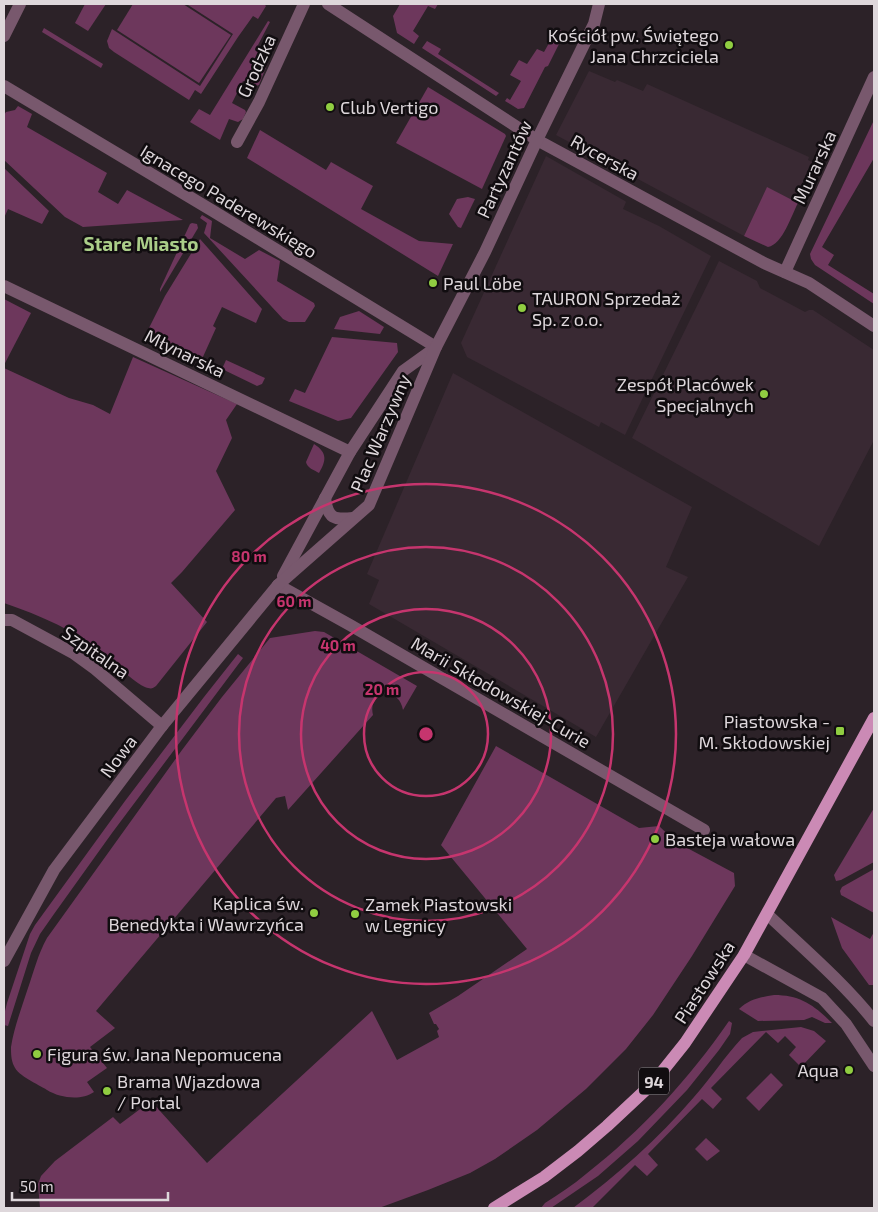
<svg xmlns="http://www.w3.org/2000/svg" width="878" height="1212" viewBox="0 0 878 1212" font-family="'Exo 2',sans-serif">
<rect width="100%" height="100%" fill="#2c2228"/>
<!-- built -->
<g fill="#392933">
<path d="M589,71l26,11 2,-2 26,11 4,-7 162,73 -1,3 8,4 -18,39 -31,-15 -23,48 -188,-101z"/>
<path d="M546,156l79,45 1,1 -3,7 36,17 52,30 -86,179 -24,-13 -2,5 -132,-70 -6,-14z"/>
<path d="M719,261l38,20 3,7 45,24 4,-2h4l61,40v90l-55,106 -187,-108z"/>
<path d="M453,373l239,134 -26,60 22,10 -92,160 -227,-133 10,-24 -12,-6z"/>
</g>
<!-- green -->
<g fill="#6d375c">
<path d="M85,4h21l-18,27 -13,-8z"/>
<path d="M133,4h50l48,31 -32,48 -82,-53z"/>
<path d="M189,4h75l2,2 -8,13 -5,-3 -15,21 -37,57 -6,-4 -6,10 -75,-48 -5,-4 -2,-7 5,-12 88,57 33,-52 -45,-29z"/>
<path d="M400,4h38l-3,5 -7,-3 -15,25 6,5 -5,8 -17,-11 -4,-17z"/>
<path d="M268,21l2,1 -12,23 14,7 -13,33 -3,1 -13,-5 -11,22 13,7 1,2 -3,7 -5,3 -9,-3 -9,21 -30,-18 9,-13 11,6z"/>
<path d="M44,28l59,36 -2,4 -59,-36z"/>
<path d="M557,29l5,2 1,5 -15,30 -3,1 -21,41 -6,1 -13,-8 2,-3 3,2 11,-19 -11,-6 9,-15 8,4 10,-15 7,3z"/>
<path d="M427,41l14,8 -3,5 61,39 -3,3 -74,-48z"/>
<path d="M428,87l77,47 1,2 -24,53 -86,-46z"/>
<path d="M18,106l14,8 -5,13 80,46 -9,19 20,12 9,-14 56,30 -100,7 -18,-10 -61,-57v-45l2,-3 9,-2z"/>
<path d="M874,120v38l-52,89 12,8 -6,10 46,29v10l-59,-39 -4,-6 -1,-5z"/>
<path d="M260,130l66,40 5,-8 42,24 -12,23 58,32 34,3 -15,32 -191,-118z"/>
<path d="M4,168l45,43 -7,13 -34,-15 -4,9z"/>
<path d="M767,187l31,16c-7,13 -15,41 -30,44l-24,-11z"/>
<path d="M468,197l7,2 -14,29 -3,-1 -9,-13 8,-15z"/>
<path d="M202,215l10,6 -2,17 35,21 14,-9 21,11 -3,20 37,22 1,3 -10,16h-16l-6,-3 -79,-86 3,-10 -7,-5z"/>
<path d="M192,223l5,1 1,4 -38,64v-3l30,-65z"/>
<path d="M200,239l62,70 -6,14 -34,-16 -9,19 3,2 -14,31 -55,-27 18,-36z"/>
<path d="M4,299l27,14 -27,52z"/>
<path d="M359,311l25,16 -4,7 -46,-5 6,-12z"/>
<path d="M332,337l65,6 1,9 -47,66 -13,3 -49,-20 6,-12 10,4z"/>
<path d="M133,357l104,47 -11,16 6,18 -16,33 19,39 -53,62 -11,11 36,39 -51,64c-3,2 -4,3 -8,2 -9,-1 -34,-25 -42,-33 -29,-24 -67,-40 -102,-52v-235l65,30 24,7 17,9z"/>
<path d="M226,360l39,18 -3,6 -5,2 -35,-17z"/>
<path d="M314,444c14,9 12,17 5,29 -5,-3 -12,-5 -13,-11z"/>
<path d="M315,631l9,1 93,54 -14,24c-4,-25 -36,-19 -30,5l-85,95 -3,-14 -9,2 -180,213 19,17 -25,19 17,21 -20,14 7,10c-13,9 -34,6 -47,-2 -9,-6 -29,-14 -33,-24 -3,-6 -3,-13 -3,-19 3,-20 11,-40 17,-59 6,-17 10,-34 19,-50l135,-188 40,-53 48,-59z"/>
<path d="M238,654l5,4 -131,175 -58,81 -14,20 -9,19 -23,73 -4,-1v-10l3,-12 23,-69 5,-9 90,-124 79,-104z"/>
<path d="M496,746l143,82 20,-2 17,16 58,31 1,13 -43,70 -39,59 -27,34 -40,40 -49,41 -42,29 -25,14 -42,17 -49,18h-339l-2,-24 3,-8 14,-15 58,-44 7,7 31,-23 56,62 165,-152 25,49 42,-23 -2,-6 2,-2 -3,-5h-2l-5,-11 29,-17 69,-47 -86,-104z"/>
<path d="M874,808v54l-33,18 -5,1 -2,-6z"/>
<path d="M874,869v44l-33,-18 -1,-4 2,-4z"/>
<path d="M831,917l39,22 4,-7v53h-5l-27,-37z"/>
<path d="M774,995c26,0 40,10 58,28h-7l-13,-6 -8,3 -46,1 -19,-12c10,-10 22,-12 35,-14z"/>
<path d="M729,1021l3,2 -2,11 -11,16 -32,40 -49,51 -40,35 -47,32h-10l4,-5c14,-9 28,-18 41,-29 55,-43 103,-95 143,-153z"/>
<path d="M801,1027l13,4 12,10 -25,26 -12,-12 7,-8 -11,-11 -7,7 -12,-11 -55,56 11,11 -9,10 -11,-10 -54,55 10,11 -11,11 -12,-11 -43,43h-19c44,-33 85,-69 121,-111 17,-19 31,-41 48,-59l11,-6z"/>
<path d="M771,1073l12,12 -24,26 -13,-13z"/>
<path d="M706,1138l14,13 -13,10 -12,-12z"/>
</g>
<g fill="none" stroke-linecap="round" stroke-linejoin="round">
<!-- minor -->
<g stroke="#78586d" stroke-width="12">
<path d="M328,4l209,136 227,123 45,20 65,43"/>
<path d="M4,36l16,-32"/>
<path d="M4,86l209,125 223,136"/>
<path d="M237,142l22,-40 45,-98"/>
<path d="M785,272l89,-195"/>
<path d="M4,286l346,166"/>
<path d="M325,498c3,21 9,22 28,20"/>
<path d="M283,576l67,-124 53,-81 32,-23"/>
<path d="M278,585l72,40 354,205"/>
<path d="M4,620h8l61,33 22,16 67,57"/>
<path d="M767,914c36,34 77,69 107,107"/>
<path d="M744,955l78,43 24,26 28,42"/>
<path d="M4,961l50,-91 108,-144 116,-141 91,-80 67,-158 49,-95 52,-112 57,-116 5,-20"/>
</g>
<!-- major -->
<path stroke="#cb8ab5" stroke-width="12" d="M494,1208l50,-31 34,-26 29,-25 46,-43 32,-40 59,-88 130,-237"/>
</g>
<!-- distance rings -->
<g fill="none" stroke="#c6356e" stroke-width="2.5">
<circle cx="426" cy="734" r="62"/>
<circle cx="426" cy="734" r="125"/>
<circle cx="426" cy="734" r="187"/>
<circle cx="426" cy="734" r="250"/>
</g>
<!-- markers -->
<g fill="#90cd41" stroke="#110d10" stroke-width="2">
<circle cx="729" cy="45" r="5"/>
<circle cx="330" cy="107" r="5"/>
<circle cx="433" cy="283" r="5"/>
<circle cx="522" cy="308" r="5"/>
<circle cx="764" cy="394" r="5"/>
<rect x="835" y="726" width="10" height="10" rx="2.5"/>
<circle cx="655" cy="839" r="5"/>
<circle cx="314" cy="913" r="5"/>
<circle cx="355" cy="914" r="5"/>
<circle cx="37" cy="1054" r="5"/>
<circle cx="849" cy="1070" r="5"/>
<circle cx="107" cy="1091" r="5"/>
</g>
<g text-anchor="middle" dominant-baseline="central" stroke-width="5" stroke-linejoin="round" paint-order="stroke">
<!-- shield labels -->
<rect fill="#110d10" stroke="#a09a9e" stroke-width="1" x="639" y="1067.5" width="30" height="27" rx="4"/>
<g font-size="16" font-weight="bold" fill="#ded7db">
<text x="654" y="1081">94</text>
</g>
<!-- poi labels -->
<g font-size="18" fill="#ded7db" stroke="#110d10" text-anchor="start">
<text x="719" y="35" text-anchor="end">Kościół pw. Świętego<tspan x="719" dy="21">Jana Chrzciciela</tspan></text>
<text x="340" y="107">Club Vertigo</text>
<text x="443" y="283">Paul Löbe</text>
<text x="532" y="298">TAURON Sprzedaż<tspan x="532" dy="21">Sp. z o.o.</tspan></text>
<text x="754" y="384" text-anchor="end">Zespół Placówek<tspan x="754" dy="21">Specjalnych</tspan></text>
<text x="830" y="721" text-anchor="end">Piastowska -<tspan x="830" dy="21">M. Skłodowskiej</tspan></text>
<text x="665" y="839">Basteja wałowa</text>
<text x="304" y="903" text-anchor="end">Kaplica św.<tspan x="304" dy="21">Benedykta i Wawrzyńca</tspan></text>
<text x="365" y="904">Zamek Piastowski<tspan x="365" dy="21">w Legnicy</tspan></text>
<text x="47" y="1054">Figura św. Jana Nepomucena</text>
<text x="839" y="1070" text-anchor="end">Aqua</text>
<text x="117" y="1081">Brama Wjazdowa<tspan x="117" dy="21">/ Portal</tspan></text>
</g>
<!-- street labels -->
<g font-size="18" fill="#ded7db" stroke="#110d10">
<text transform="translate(256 66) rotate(-65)">Grodzka</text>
<text transform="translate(605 157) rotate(29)">Rycerska</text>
<text transform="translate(814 167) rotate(-65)">Murarska</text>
<text transform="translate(504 169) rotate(-65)">Partyzantów</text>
<text transform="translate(229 201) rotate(31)">Ignacego Paderewskiego</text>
<text transform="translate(185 353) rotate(26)">Młynarska</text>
<text transform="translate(380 433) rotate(-67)">Plac Warzywny</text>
<text transform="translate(96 652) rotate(35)">Szpitalna</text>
<text transform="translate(501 692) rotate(30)">Marii Skłodowskiej-Curie</text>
<text transform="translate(118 756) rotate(-53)">Nowa</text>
<text transform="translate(704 982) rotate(-57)">Piastowska</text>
</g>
<!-- neighbourhood labels -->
<g font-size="19" font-weight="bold" fill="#abce89" stroke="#110d10">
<text x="141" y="243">Stare Miasto</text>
</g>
</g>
<circle cx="426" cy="734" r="8" fill="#c6356e" stroke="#110d10" stroke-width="2.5"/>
<g font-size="15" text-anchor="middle" font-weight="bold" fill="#c6356e" stroke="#110d10" stroke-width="5" stroke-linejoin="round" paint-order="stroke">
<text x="249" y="562">80 m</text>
<text x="294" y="607">60 m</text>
<text x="338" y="651">40 m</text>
<text x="382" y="695">20 m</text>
</g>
<!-- border -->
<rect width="878" height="1212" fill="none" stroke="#ded7db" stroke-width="10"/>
<!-- scale -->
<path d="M12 1192v8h156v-8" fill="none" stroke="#ded7db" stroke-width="2.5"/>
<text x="20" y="1192" font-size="15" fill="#ded7db" stroke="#110d10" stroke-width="4" paint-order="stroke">50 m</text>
</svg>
